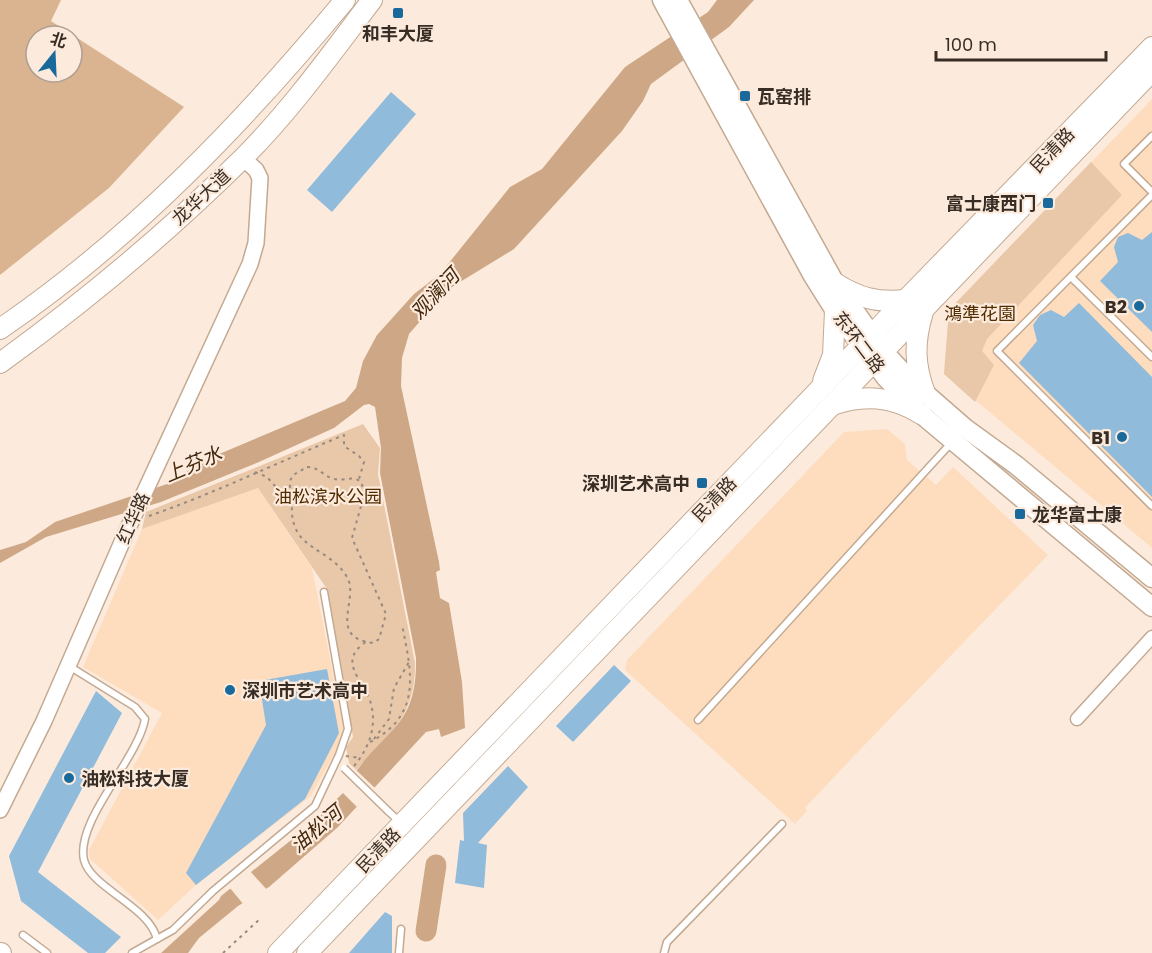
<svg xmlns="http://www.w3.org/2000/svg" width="1152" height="953" viewBox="0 0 1152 953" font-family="Poppins,'Noto Sans SC',sans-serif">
<rect width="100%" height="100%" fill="#fcebdd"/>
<!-- built -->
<g fill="#feddbf">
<path d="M1152,99v449l-208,-174 5,-64z"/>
<path d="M887,429l18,15 2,16 29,25 17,-18 95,88 -194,201 -49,52 2,3 -12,13 -170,-154 2,-10 217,-228z"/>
<path d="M258,488l54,80 33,166 -34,62 -115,89 -38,35 -68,-61 -1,-9 73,-137 -79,-46 59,-138z"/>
</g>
<!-- green -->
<g fill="#e9c7a9">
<path d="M1091,162l31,33 -135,144 -5,12 12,14 -19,37 -31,-28 5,-64z"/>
<path d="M363,424l17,24 -2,26 37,189c1,52 -25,72 -59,107l-7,-7 -3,-16 7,-10 -26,-148 -69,-101 -116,41 4,-17z"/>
</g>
<!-- forest -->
<path fill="#dab391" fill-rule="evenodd" d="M0,0h61l-10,21 133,86 -75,81 -109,87zM36,36h36v36h-36z"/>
<!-- water -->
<path fill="#cea886" d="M717,0h37l-25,27 -78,57 -8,17 -21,30 -108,118 -67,41 -38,44 -7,24 -1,28 38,176 1,8 -4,2 4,26 9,5 13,79 3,46 -24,9 -2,-8 -13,3 -88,95 -69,60 -31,19 -39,32 -11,15h-27l58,-53 2,-4 99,-79c4,-12 14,-14 22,-23 7,-7 9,-17 15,-24 34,-44 60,-47 59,-112l-36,-185 1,-25 -6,-41 -6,-3 -5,1 -30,23 -75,34 -98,40 -115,35 -46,26v-13l26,-8 29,-20 112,-38 38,-24 140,-59 11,-13 7,-27 14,-26 37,-41 26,-20 70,-87 32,-18 83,-102 83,-55z"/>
<!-- pier -->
<g fill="#fcebdd">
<path d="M354,768l23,22 -18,19 -18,-18z"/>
<path d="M250,871l18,20 -24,14 -14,-17z"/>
</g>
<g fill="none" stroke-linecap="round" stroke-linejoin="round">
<!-- river -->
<path stroke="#cea886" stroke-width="21" d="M426,931l10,-66"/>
</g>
<!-- building -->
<g fill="#91bbdb">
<path d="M391,92l25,22 -84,98 -25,-22z"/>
<path d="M1152,232v100l-52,-51 18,-19 -4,-15 4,-10 10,-4 14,7z"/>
<path d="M1079,303l73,74v120l-133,-134 18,-22 -4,-16 7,-10 11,-5 13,7z"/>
<path d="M614,665l17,16 -58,61 -17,-16z"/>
<path d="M327,669l12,64 -34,66 -109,86 -10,-12 80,-148 -7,-44z"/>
<path d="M96,691l26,22 -84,159 83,65 -16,16h-17l-67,-52 -12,-45z"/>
<path d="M508,766l20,21 -50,56 9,2 -3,43 -29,-5 5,-43 4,1 -1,-28z"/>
<path d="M385,912l7,4v37h-43z"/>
</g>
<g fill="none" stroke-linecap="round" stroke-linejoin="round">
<!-- service casing -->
<g stroke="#c3a992" stroke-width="9">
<g id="service">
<path d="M1152,136l-28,28 28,28"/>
<path d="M1152,195l-155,156 155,155"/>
<path d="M1071,277l81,80"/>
<path d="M69,666l66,41 10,12c-7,40 -70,102 -61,141 7,28 65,46 73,79"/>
<path d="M698,720l254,-278"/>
<path d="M388,811l13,12"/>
<path d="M23,935l24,18"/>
<path d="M132,953l41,-23 40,-39 102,-85 24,-51 9,-26 -24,-137"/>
<path d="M399,953l2,-24"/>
<path d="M664,953l3,-11 115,-118"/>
</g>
</g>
<!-- minor casing -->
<g stroke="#c3a992" stroke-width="15">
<path id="minor" d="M1077,719l75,-82"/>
</g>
<!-- tertiary casing -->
<g stroke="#c3a992" stroke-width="18">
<path id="tertiary" d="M0,810l44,-89 85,-195 121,-262 6,-21 4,-65 -4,-8 -13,-12"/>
</g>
<!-- secondary casing -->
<g stroke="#c3a992" stroke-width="21">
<g id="secondary">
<path d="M662,0l151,276 22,35 51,67 35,36 231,193"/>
<path d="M678,0l157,283 48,68 27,29 55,48 51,37 136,113"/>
</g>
</g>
<!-- primary casing -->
<g stroke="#c3a992" stroke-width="22">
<g id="primary">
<path d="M835,283c24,15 42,20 71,17"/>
<path d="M923,312c-9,30 -9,52 2,81"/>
<path d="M0,329c132,-90 243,-206 345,-329"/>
<path d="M0,363c86,-62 167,-130 243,-205 48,-48 88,-104 129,-158"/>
<path d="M823,381l10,-26 2,-44"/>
<path d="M832,405c32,-11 60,-9 89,9"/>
<path d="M0,953h1"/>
<path d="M278,953l609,-634 265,-272"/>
<path d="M307,953l845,-882"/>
</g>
</g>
<!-- path -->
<g stroke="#978a7e" stroke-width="2" stroke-dasharray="3 4.5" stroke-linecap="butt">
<path d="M307,467c12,0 16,9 27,12 10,3 19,-5 28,4l1,16 -11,39 34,76 -7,25 -5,4c-48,-5 -14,-44 -27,-66 -18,-31 -58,-26 -55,-73 1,-8 -3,-15 -2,-23l3,-6z"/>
<path d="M255,472l12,5 25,28"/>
<path d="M149,516c66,-23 130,-54 195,-81v11l15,10 5,6 -5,17"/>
<path d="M374,739l15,-20 5,-31 15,-26"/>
<path d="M370,742c52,-27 42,-68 32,-117"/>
<path d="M346,756l15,2"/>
<path d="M354,766c15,-18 23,-39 17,-62 -5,-22 -36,-42 -5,-62"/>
<path d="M223,953l38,-35"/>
</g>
<!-- service -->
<use href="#service" stroke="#fff" stroke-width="6"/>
<!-- minor -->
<use href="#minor" stroke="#fff" stroke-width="12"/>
<!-- tertiary -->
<use href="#tertiary" stroke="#fff" stroke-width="15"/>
<!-- secondary -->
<use href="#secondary" stroke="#fff" stroke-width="18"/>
<!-- primary -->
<use href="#primary" stroke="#fff" stroke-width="20"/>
<!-- service-bridge casing -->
<g stroke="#c3a992" stroke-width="9" stroke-linecap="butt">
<path id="service-bridge" d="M344,768l44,43"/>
</g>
<!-- service-bridge -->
<use href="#service-bridge" stroke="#fff" stroke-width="6"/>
</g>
<!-- markers -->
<g fill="#19699b" stroke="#fcebdd" stroke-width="2">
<rect x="392" y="7" width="12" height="12" rx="3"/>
<rect x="739" y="90" width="12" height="12" rx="3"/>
<rect x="1042" y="197" width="12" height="12" rx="3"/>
<circle cx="1139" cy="306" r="6"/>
<circle cx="1122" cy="437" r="6"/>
<rect x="696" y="477" width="12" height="12" rx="3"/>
<rect x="1014" y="508" width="12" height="12" rx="3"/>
<circle cx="230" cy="690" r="6"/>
<circle cx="69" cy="778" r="6"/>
</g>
<g text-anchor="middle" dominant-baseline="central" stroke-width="4.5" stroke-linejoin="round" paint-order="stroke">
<!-- poi labels -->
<g font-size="18" font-weight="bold" fill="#372d24" stroke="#fcebdd" text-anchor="start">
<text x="398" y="33" text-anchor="middle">和丰大厦</text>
<text x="757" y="96">瓦窑排</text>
<text x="1036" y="203" text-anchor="end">富士康西门</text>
<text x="1127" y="306" text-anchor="end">B2</text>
<text x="1110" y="437" text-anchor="end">B1</text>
<text x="690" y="483" text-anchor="end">深圳艺术高中</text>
<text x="1032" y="514">龙华富士康</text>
<text x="242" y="690">深圳市艺术高中</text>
<text x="81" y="778">油松科技大厦</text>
</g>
<!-- street labels -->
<g font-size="18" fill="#372d24" stroke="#fcebdd">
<text transform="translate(1052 150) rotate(-46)">民清路</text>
<text transform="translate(201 197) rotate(-43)">龙华大道</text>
<text transform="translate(859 342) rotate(53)">东环二路</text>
<text transform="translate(714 499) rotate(-46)">民清路</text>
<text transform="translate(133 518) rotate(-66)">红华路</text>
<text transform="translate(378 850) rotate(-46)">民清路</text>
</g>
<!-- park labels -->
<g font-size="18" fill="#512c01" stroke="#fcebdd">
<text x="980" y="313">鴻準花園</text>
<text x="328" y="496">油松滨水公园</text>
</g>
<!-- water labels -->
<g font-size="20" font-style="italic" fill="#43280d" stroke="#fcebdd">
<text transform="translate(435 294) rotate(-47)">观澜河</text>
<text transform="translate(193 464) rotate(-23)">上芬水</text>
<text transform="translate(316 829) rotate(-40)">油松河</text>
</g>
</g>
<!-- north arrow -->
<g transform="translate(54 54) rotate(18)"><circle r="28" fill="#fcebdd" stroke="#ad9f93" stroke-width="1.5"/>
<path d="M0-4.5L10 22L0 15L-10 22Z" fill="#19699b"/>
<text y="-9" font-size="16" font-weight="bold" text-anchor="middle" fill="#372d24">北</text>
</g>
<!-- scale -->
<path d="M936 51v9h170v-9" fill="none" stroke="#372d24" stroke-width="3"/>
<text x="945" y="51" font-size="18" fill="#372d24" stroke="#fcebdd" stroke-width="4.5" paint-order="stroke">100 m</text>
</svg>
